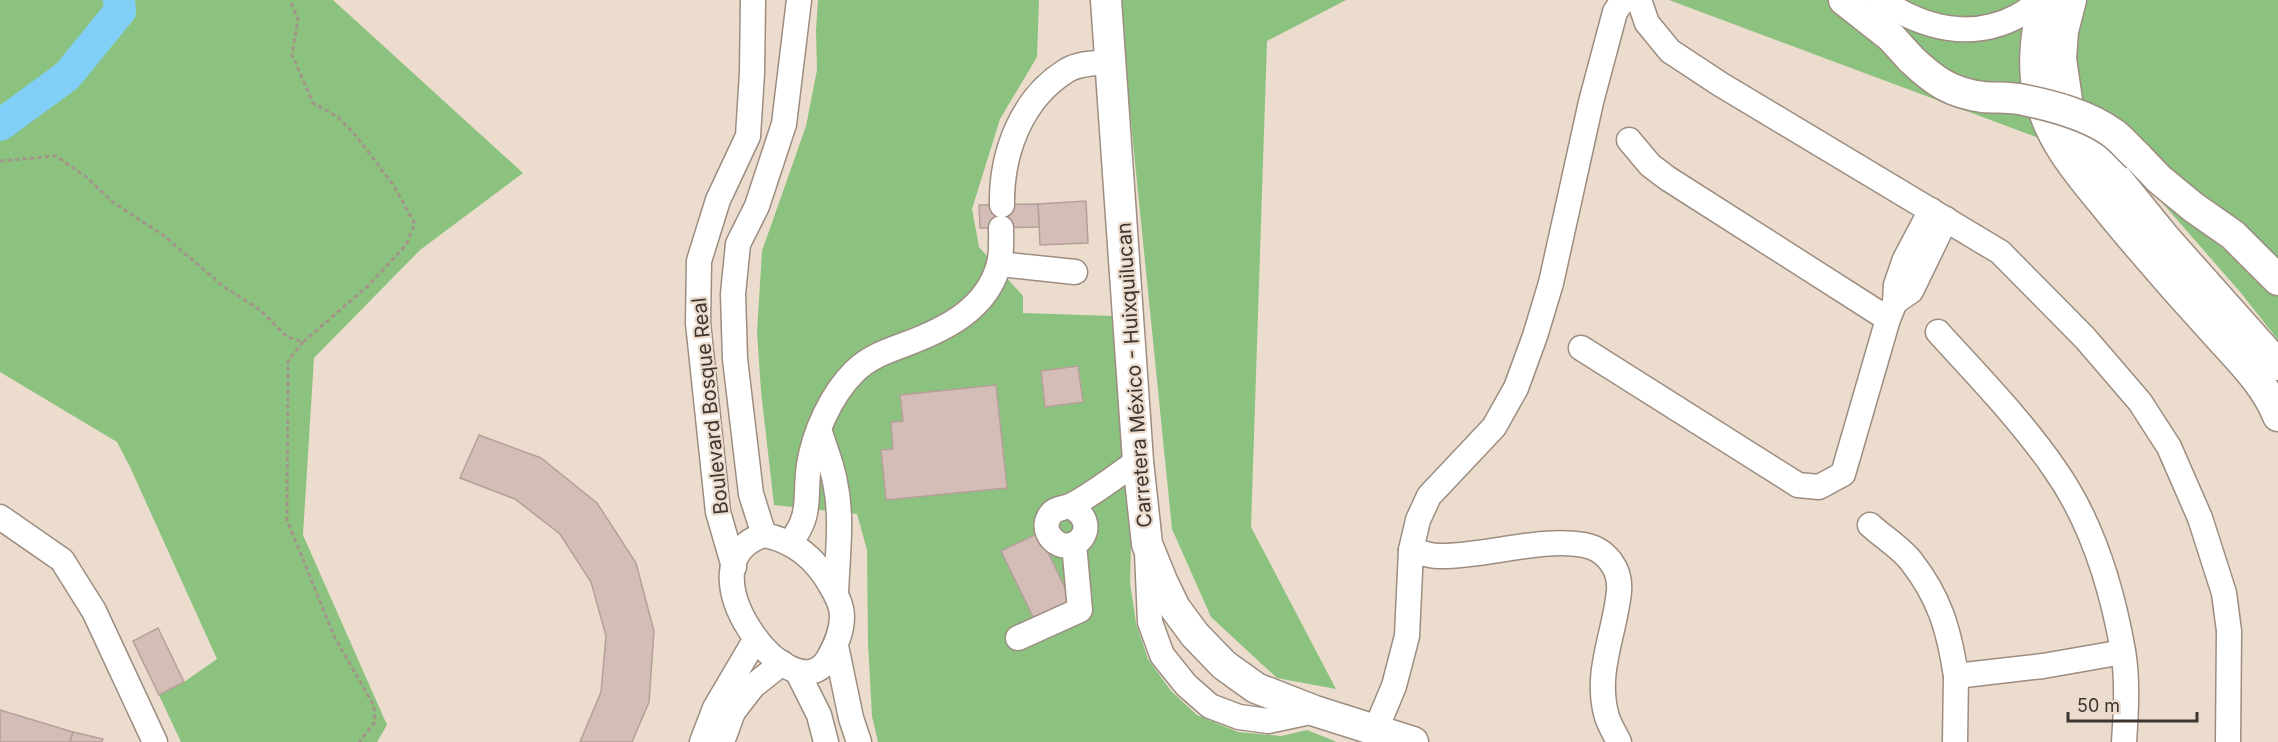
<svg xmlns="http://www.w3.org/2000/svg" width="2278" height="742" viewBox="0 0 2278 742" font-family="Inter,sans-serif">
<rect width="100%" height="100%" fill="#ecdccd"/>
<!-- green -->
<g fill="#8cc27f">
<path d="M0,0h333l190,173 -103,77 -106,108 -11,177 84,190 -10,17h-196l-22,-47 25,-13 33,-23 -87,-192 -13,-25 -117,-70z"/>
<path d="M818,0h221l-2,57 -37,62 -28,90 7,38 44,49v17l90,3 10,149 8,78 -1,40 6,40 12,36 23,32 26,24 41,17 43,4 26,-6 30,12h-459l-6,-26 -4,-73 -1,-93 -10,-36 -83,-9 -13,-114 -4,-59 5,-81 44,-125 11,-56 -1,-39z"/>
<path d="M1122,0h224l-79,41 -16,486 85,162 -59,-11 -66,-61 -39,-88 -48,-476z"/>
<path d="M1669,0h609v340l-37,-47 -103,-118z"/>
</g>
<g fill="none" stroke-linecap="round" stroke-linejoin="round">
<!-- river -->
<path stroke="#81cff7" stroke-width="32" d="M0,125l67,-49 53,-65 -1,-11"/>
</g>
<!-- building -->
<g fill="#d3bdb6" stroke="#b5a099" stroke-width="1.5">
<path d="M1086,201l2,42 -48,2 -2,-41z"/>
<path d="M1038,204l1,23 -59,1 -1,-23z"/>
<path d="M1078,366l5,36 -38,5 -4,-36z"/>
<path d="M996,385l11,103 -121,12 -5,-50 12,-1 -2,-27 12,-1 -3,-26z"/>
<path d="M479,435l62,23 56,45 39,60 18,68 -5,71 -17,40h-52l21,-50 5,-56 -15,-54 -31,-48 -45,-35 -55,-21z"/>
<path d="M1039,533l34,72 -37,18 -35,-72z"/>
<path d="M158,628l26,54 -25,13 -26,-54z"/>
<path d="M0,710l73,22 -3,10h-70z"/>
<path d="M73,732l30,7 -1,3h-32z"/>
</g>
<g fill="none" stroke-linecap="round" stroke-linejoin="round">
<!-- minor casing -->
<g stroke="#9d8d80" stroke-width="27">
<g id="minor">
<path d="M1639,0l8,23 23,28 50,33 280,168 85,86 55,64 29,45 31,71 24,75 5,38 -1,111"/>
<path d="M1881,0c42,28 90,41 137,16 8,-4 16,-11 23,-16"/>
<path d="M1629,140l21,25 17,13 221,141"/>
<path d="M1002,205c-1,-51 19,-106 64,-134 12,-8 31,-8 45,-9"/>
<path d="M999,264l76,8"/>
<path d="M1895,302l16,-11 35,-72"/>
<path d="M1938,332c40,44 82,87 116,136 37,52 58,120 69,183 5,29 3,62 1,91"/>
<path d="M1581,348l217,137 21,2 24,-13 45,-155 7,-17 1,-17 9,-26 26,-49"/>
<path d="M819,429c5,17 13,35 16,53 8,37 2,75 1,113"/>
<path d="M1070,506c31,17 9,47 -11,38 -10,-5 -16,-16 -10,-27 5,-10 15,-8 23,-12 23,-12 45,-30 66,-44"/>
<path d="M0,517l62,43 32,51 61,131"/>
<path d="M1870,525c13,12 31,23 41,36 29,37 38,69 45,115l87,-10 80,-14"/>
<path d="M764,535l-13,-41 -16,-135 -2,-65 5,-50 19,-38 27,-82 15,-124"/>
<path d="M764,535c31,6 52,24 67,51 5,8 11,20 11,30 0,16 -6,29 -14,43 -36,59 -152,-97 -64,-124z"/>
<path d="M790,543c23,-30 14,-44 19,-78 5,-32 22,-70 45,-93 15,-15 33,-21 52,-28 40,-15 81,-35 93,-80 3,-11 2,-25 2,-36"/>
<path d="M1411,550c9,2 18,6 27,6 46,1 103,-19 146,-11 22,4 37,24 35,46 -4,43 -25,82 -12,126 3,9 8,17 12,25"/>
<path d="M1147,552l3,70 12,33 24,30 24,21 29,11 29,4 47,-10"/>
<path d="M734,567l-16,-55 -20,-189 1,-62 19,-61 30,-64 4,-63 1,-73"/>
<path d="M1018,638l62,-28 -6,-66"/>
<path d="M836,646l15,72 8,24"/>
<path d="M797,671l22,44 7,27"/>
<path d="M1376,729l18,-43 13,-50 4,-86 7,-30 11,-24 65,-69 22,-39 19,-52 16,-53 40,-181 24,-90 8,-12"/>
<path d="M702,742l13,-34 40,-68"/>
<path d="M722,742l11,-30 20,-26 29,-23"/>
<path d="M1955,742l1,-66"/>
</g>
</g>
<!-- major casing -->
<g stroke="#9d8d80" stroke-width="33">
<g id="major">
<path d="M1106,0l32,461 9,83 15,37 13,27 20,27 29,30 32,23 59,23 98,31"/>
<path d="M1844,0l47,37 20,22"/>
<path d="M2043,0c-6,31 -12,64 -4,95 11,48 44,83 74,120 33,40 67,79 102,117 23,26 50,51 63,84"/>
<path d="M2071,0l-8,31 -2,28 7,48 23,40 74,91 113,127"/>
<path d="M2137,156l22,23 34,28 40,28 45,45"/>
</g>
</g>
<!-- path -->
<g stroke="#a2968b" stroke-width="3" stroke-dasharray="4.5 3" stroke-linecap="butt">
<path d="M0,161l56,-5 29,20 29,27 49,32 60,51 37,24 27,27 16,5 65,-56 38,-41 9,-21 -21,-38 -37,-49 -19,-20 -25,-14 -21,-48 6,-36 -8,-19"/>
<path d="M303,342l-15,19 -1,159 47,116 40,70 1,16 -16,20"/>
</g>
<!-- minor -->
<use href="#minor" stroke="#fff" stroke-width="24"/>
<!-- major -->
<use href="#major" stroke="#fff" stroke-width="30"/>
<!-- major-bridge casing -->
<g stroke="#9d8d80" stroke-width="33" stroke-linecap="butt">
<path id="major-bridge" d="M1911,59c23,22 40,34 72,38 13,1 28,0 41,3 29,6 65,15 90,34 8,6 15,15 23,22"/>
</g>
<!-- major-bridge -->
<use href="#major-bridge" stroke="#fff" stroke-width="30"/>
</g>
<g text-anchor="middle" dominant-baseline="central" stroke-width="4.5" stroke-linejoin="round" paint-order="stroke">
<!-- street labels -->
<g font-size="20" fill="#3c3530" stroke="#ecdccd">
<text transform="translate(1134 375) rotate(-94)">Carretera México - Huixquilucan</text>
<text transform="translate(710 406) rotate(-96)">Boulevard Bosque Real</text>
</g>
</g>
<!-- scale -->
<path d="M2068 712v9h129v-9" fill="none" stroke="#3c3530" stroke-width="3"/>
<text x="2077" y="712" font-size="18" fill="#3c3530" stroke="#ecdccd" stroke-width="4.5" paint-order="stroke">50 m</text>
</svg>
